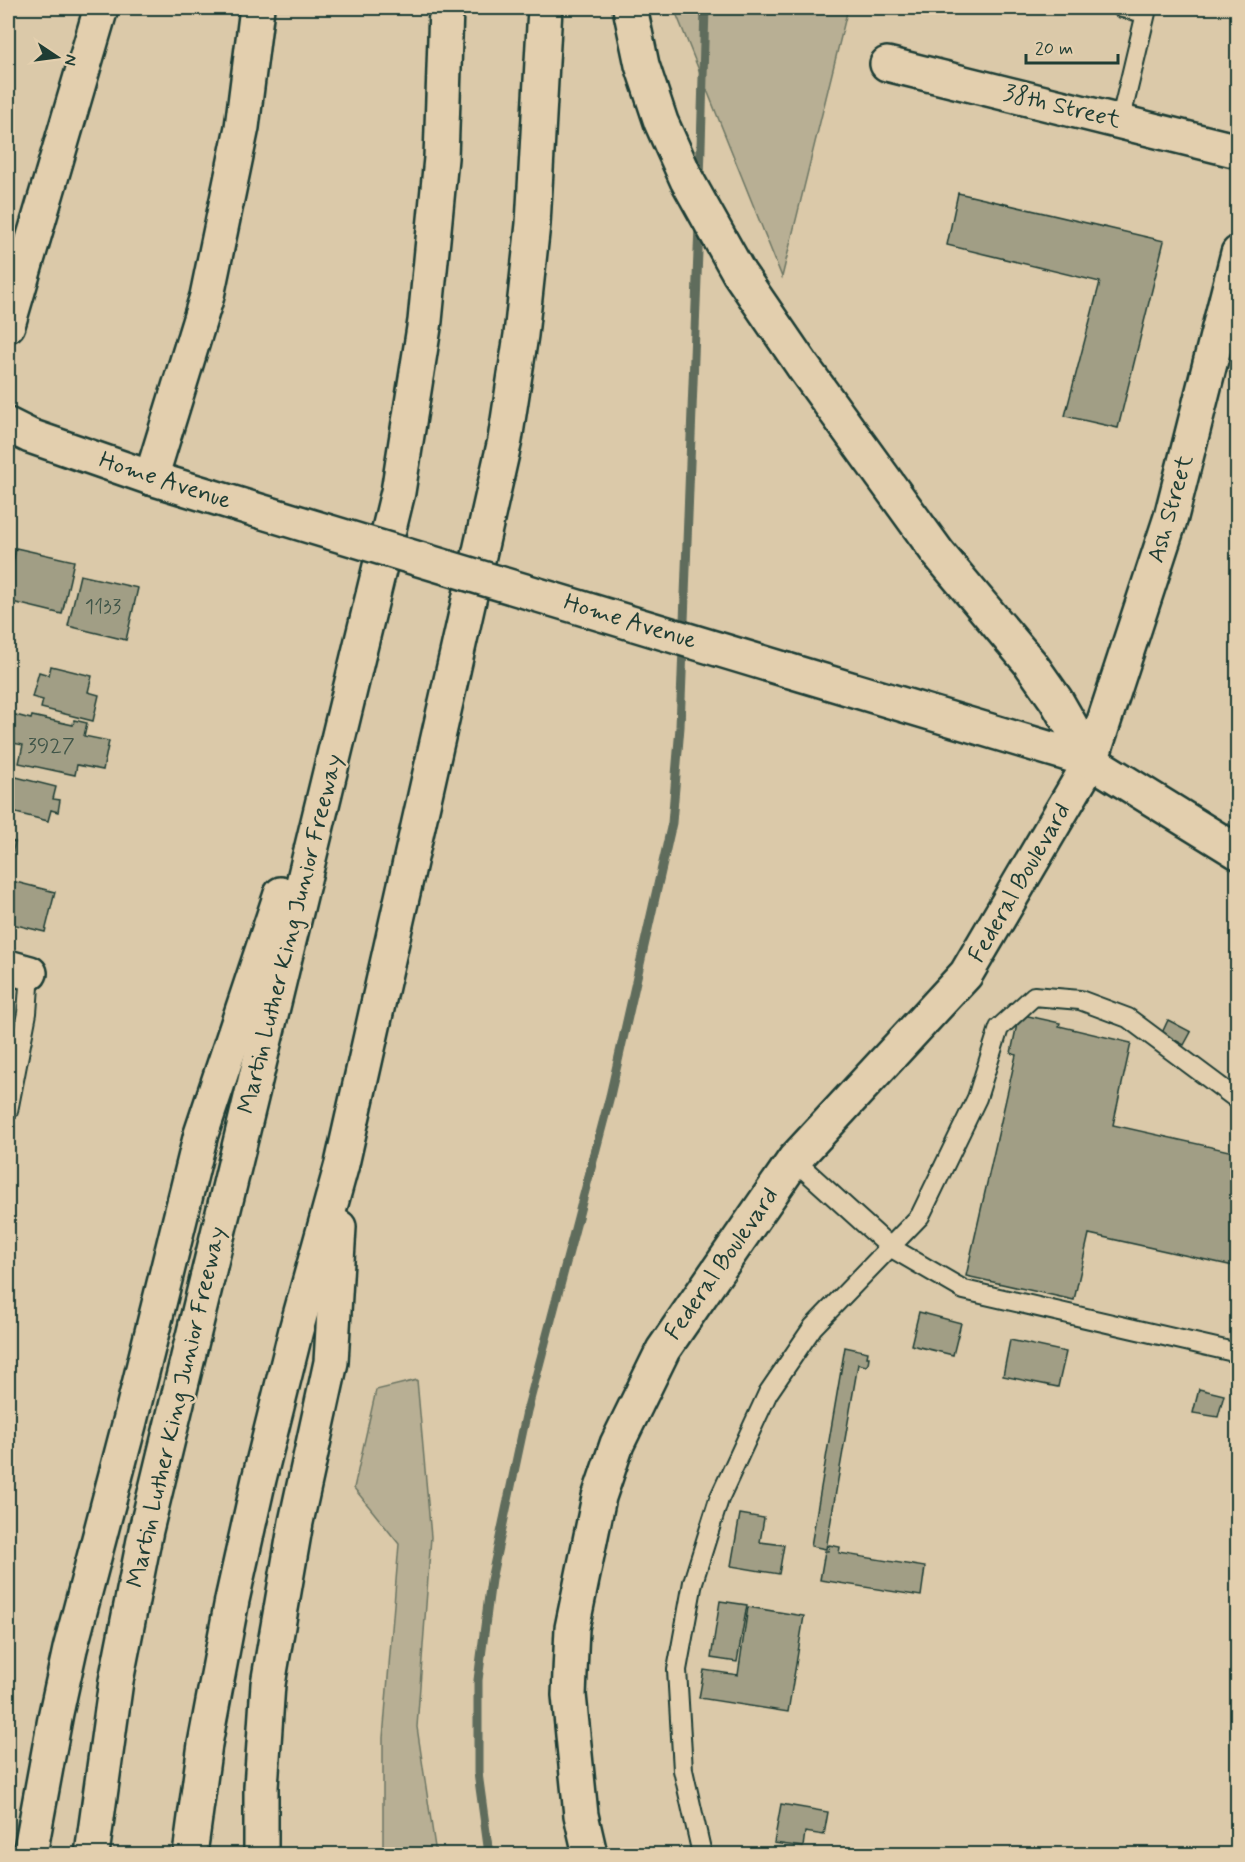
<svg xmlns="http://www.w3.org/2000/svg" width="1245" height="1862" viewBox="0 0 1245 1862" font-family="Mynerve,sans-serif">
<rect width="100%" height="100%" fill="#dbc9a9"/>
<filter id="ink" filterUnits="userSpaceOnUse"><feTurbulence type="fractalNoise" baseFrequency=".0167" numOctaves="2"/><feDisplacementMap in="SourceGraphic" scale="12" xChannelSelector="R" yChannelSelector="G"/><feConvolveMatrix kernelMatrix="1 2 1 2 8 2 1 2 1" color-interpolation-filters="sRGB"/></filter>
<g filter="url(#ink)">
<!-- green -->
<g fill="#b8af94" stroke="#6c7664" stroke-width="1.5">
<path d="M674,8h174l-66,269z"/>
<path d="M417,1380l14,157 -14,190 19,127h-53v-116l16,-194 -45,-56 22,-98z"/>
</g>
<g fill="none" stroke-linecap="round" stroke-linejoin="round">
<!-- stream -->
<g stroke="#5f6c5c" stroke-width="9">
<path d="M700,181l5,-173"/>
<path d="M489,1854l-11,-81v-93l13,-100 36,-169 83,-315 62,-273 8,-96 19,-502"/>
</g>
</g>
<!-- building -->
<g fill="#a19e85" stroke="#1f3d34" stroke-width="1.5">
<path d="M958,193l206,48 -46,187 -53,-12 35,-134 -153,-37z"/>
<path d="M16,548l58,13 -12,53 -54,-13v-14z"/>
<path d="M80,575l58,13 -12,52 -58,-14z"/>
<path d="M51,666l41,10 -4,16 11,3 -6,26 -52,-13 2,-8 -11,-3 7,-25 10,3z"/>
<path d="M8,713l23,6 1,-3 41,9 1,-5 13,3 -3,13 25,5 -6,29 -26,-5 -2,10 -56,-12 4,-18 -15,-3z"/>
<path d="M8,775l48,12 -3,12 7,1 -2,12 -7,-2 -3,11 -40,-10z"/>
<path d="M8,840l7,2 -7,29z"/>
<path d="M8,880l47,12 -10,40 -37,-9z"/>
<path d="M1019,1014l41,9 -1,3 72,17 -18,82 125,28v114l-149,-33 -15,66 -108,-24 50,-221 -5,-2z"/>
<path d="M1168,1020l23,12 -7,13 -22,-12z"/>
<path d="M919,1312l42,11 -8,32 -42,-10z"/>
<path d="M1010,1340l56,12 -8,35 -55,-11z"/>
<path d="M845,1347l23,5 -1,5h2l-1,7 -2,2 -8,-2 -32,185 -15,-3z"/>
<path d="M1199,1389l25,6 -6,22 -25,-4z"/>
<path d="M740,1514l24,4 -4,24 24,3 -5,29 -48,-8z"/>
<path d="M829,1545l11,2 -1,6 86,14 -4,29 -101,-16 5,-29h3z"/>
<path d="M720,1601l27,4 -10,57 -26,-4z"/>
<path d="M748,1607l56,9 -16,96 -89,-14 5,-28 34,5z"/>
<path d="M781,1804l47,8 -4,23 -19,-3 -2,15 -29,-4z"/>
</g>
<g fill="none" stroke-linecap="round" stroke-linejoin="round">
<!-- lane casing -->
<g stroke="#1f3d34" stroke-width="22">
<g id="lane">
<path d="M1120,122l26,-109 -24,-5"/>
<path d="M8,1111l19,-98 3,-40"/>
<path d="M794,1160l96,87 74,43 274,63"/>
<path d="M702,1854l-19,-84 -6,-100 16,-88 26,-83 49,-106 45,-66 107,-111 57,-118 22,-70 35,-32 46,4 48,18 110,82"/>
</g>
</g>
<!-- street casing -->
<g stroke="#1f3d34" stroke-width="38">
<g id="street">
<path d="M887,64l351,87"/>
<path d="M8,967l22,6"/>
</g>
</g>
<!-- secondary casing -->
<g stroke="#1f3d34" stroke-width="38">
<g id="secondary">
<path d="M8,325l93,-317"/>
<path d="M8,425l22,11 121,42"/>
<path d="M590,1854l-9,-39 -12,-120 3,-67 27,-131 18,-53 46,-94 131,-190 172,-186 125,-213 80,-244 67,-264"/>
</g>
</g>
<!-- primary casing -->
<g stroke="#1f3d34" stroke-width="38">
<g id="primary">
<path d="M151,478l59,18"/>
<path d="M787,670l304,91 147,91"/>
</g>
</g>
<!-- highway casing -->
<g stroke="#1f3d34" stroke-width="38">
<g id="highway">
<path d="M630,8l12,57 19,57 26,58 52,93 65,95 134,185 92,110 26,37 35,61"/>
<path d="M151,478l56,-182 35,-169 15,-119"/>
<path d="M30,1854l26,-141 14,-64 60,-228 71,-287 80,-240"/>
<path d="M92,1854l24,-173 30,-151 252,-1038 27,-171 16,-163 5,-150"/>
<path d="M190,1854l15,-110 27,-144 27,-121 37,-149 46,-166 163,-724 16,-105 12,-111 12,-216"/>
<path d="M261,1854v-67l7,-103 28,-162 35,-160 8,-135"/>
</g>
</g>
<!-- lane -->
<use href="#lane" stroke="#e3cfae" stroke-width="18"/>
<!-- street -->
<use href="#street" stroke="#e3cfae" stroke-width="33"/>
<!-- secondary -->
<use href="#secondary" stroke="#e3cfae" stroke-width="33"/>
<!-- primary -->
<use href="#primary" stroke="#e3cfae" stroke-width="33"/>
<!-- highway -->
<use href="#highway" stroke="#e3cfae" stroke-width="33"/>
<!-- primary-bridge casing -->
<g stroke="#1f3d34" stroke-width="38" stroke-linecap="butt">
<path id="primary-bridge" d="M210,496l577,174"/>
</g>
<!-- primary-bridge -->
<use href="#primary-bridge" stroke="#e3cfae" stroke-width="33"/>
</g>
</g>
<g text-anchor="middle" dominant-baseline="central" stroke-width="5" stroke-linejoin="round" paint-order="stroke">
<!-- number labels -->
<g font-size="21" fill="#405548">
<text x="103" y="607">1133</text>
<text x="51" y="746">3927</text>
</g>
<!-- street labels -->
<g font-size="24" fill="#1f3d34" stroke="#e3cfae">
<text transform="translate(1062 107) rotate(14)">38th Street</text>
<text transform="translate(165 481) rotate(18)">Home Avenue</text>
<text transform="translate(1171 509) rotate(-74)">Ash Street</text>
<text transform="translate(630 622) rotate(17)">Home Avenue</text>
<text transform="translate(1020 883) rotate(-60)">Federal Boulevard</text>
<text transform="translate(291 934) rotate(-76)">Martin Luther King Junior Freeway</text>
<text transform="translate(722 1264) rotate(-55)">Federal Boulevard</text>
<text transform="translate(177 1407) rotate(-77)">Martin Luther King Junior Freeway</text>
</g>
</g>
<!-- margin -->
<rect width="1245" height="1862" fill="none" stroke="#e3cfae" stroke-width="30"/>
<rect x="15" y="15" width="1215" height="1832" fill="none" stroke="#1f3d34" stroke-width="2" filter="url(#ink)"/>
<!-- north arrow -->
<g transform="translate(57 57) rotate(103)" stroke="#e3cfae" stroke-width="4.5" paint-order="stroke">
<path d="M0-4.5L10 22L0 15L-10 22Z" fill="#1f3d34"/>
<text y="-9" font-size="16" font-weight="bold" text-anchor="middle" fill="#1f3d34">N</text>
</g>
<!-- scale -->
<path d="M1026 54v9h92v-9" fill="none" stroke="#1f3d34" stroke-width="3"/>
<text x="1035" y="54" font-size="18" fill="#1f3d34" stroke="#e3cfae" stroke-width="4.5" paint-order="stroke">20 m</text>
</svg>
